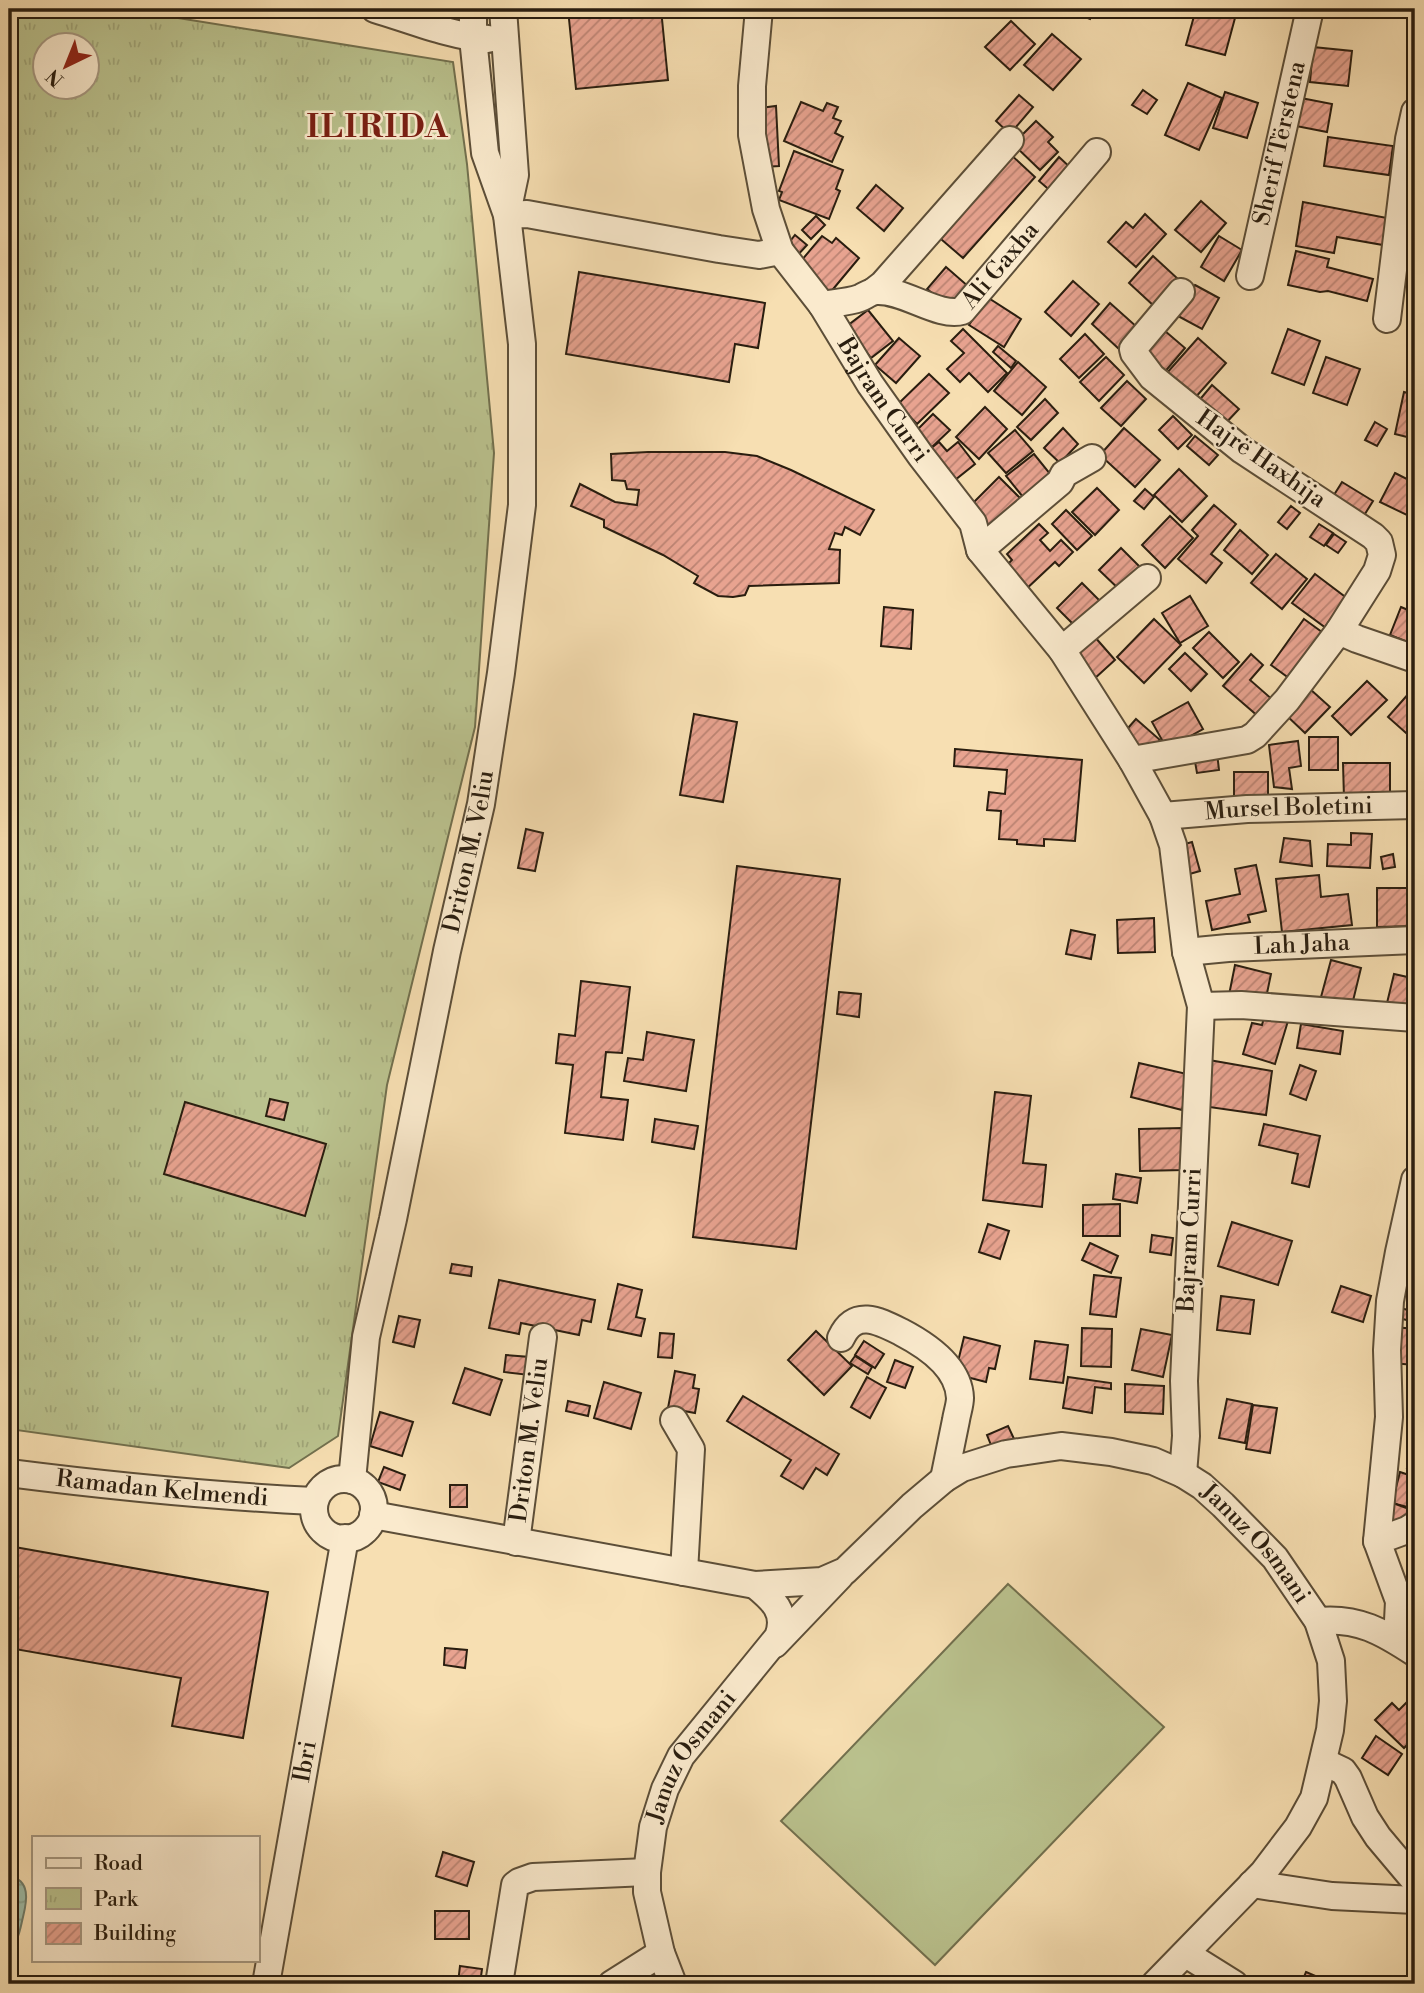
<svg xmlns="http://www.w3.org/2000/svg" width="1424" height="1993" viewBox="0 0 1424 1993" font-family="'Libre Bodoni',serif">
<defs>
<pattern id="park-tufts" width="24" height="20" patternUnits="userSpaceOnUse" patternTransform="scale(1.75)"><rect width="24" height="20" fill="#bac28e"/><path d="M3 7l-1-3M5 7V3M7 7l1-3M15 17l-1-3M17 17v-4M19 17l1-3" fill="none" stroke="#a0a679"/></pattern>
<pattern id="water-waves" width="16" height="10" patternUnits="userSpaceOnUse" patternTransform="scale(1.75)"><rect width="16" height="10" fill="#9ebda8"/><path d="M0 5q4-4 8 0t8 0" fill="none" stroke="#88a28f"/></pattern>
<pattern id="building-hatch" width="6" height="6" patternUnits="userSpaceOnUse" patternTransform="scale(1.75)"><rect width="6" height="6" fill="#e8a390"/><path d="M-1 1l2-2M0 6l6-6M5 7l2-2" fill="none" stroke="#bc8474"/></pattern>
</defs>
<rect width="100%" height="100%" fill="#f7dfb2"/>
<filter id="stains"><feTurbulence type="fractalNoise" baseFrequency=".00286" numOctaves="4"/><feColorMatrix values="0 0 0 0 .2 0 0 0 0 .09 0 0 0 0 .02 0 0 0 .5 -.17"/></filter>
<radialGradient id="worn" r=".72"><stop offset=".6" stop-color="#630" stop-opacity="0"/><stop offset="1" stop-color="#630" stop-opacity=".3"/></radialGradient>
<!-- green -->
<path fill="#bac28e" stroke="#72704e" stroke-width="2" d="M1008,1584l156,143 -229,238 -154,-144z"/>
<!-- park -->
<path fill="url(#park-tufts)" stroke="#72704e" stroke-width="2" fill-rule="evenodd" d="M9,9h113l331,53 14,102 27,289 -19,274 -88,358 -49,351 -49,32 -280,-39zM46,46h42v42h-42z"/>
<!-- water -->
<path fill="url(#water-waves)" stroke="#6f7d6b" stroke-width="2" d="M9,1876c22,4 18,25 14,41 -3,12 -4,24 -14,31z"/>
<!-- building -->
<g fill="url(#building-hatch)" stroke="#291d0f" stroke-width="2">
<path d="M568,9h93l7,71 -92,9z"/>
<path d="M1064,9h29l-3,10z"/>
<path d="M1196,9l39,9 -10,37 -39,-10z"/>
<path d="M1347,9h38v7z"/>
<path d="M1011,21l24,23 -25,26 -25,-23z"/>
<path d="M1052,34l29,25 -28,31 -29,-25z"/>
<path d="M1313,47l39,4 -4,35 -38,-4z"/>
<path d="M1188,83l34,15 -23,52 -34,-15z"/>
<path d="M1143,90l14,10 -10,14 -15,-9z"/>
<path d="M1225,92l33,11 -11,35 -34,-10z"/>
<path d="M1019,95l14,12 -23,27 -14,-13z"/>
<path d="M1301,98l31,6 -5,28 -31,-6z"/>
<path d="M801,102l22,9 4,-8 11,4 -5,11 8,3 -6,12 8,4 -11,25 -48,-21z"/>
<path d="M776,106l3,60 -15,1 -4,-59z"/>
<path d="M1036,121l17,16 -5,5 10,10 -18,18 -27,-26z"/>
<path d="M1328,137l65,9 -4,29 -65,-9z"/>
<path d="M794,151l49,19 -7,19 4,2 -11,28 -50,-19 3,-8 -3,-1z"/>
<path d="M1008,152l27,25 -72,81 -28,-24z"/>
<path d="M1059,157l14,13 -20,23 -14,-12z"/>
<path d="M876,185l27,23 -19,23 -27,-23z"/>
<path d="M1201,201l25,22 -25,29 -26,-22z"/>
<path d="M1303,202l84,16 -4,27 -46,-8 -3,16 -38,-7z"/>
<path d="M1145,214l21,20 -30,33 -28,-25 18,-20 7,6z"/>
<path d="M816,216l9,9 -14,14 -9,-9z"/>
<path d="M795,235l12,10 -12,13 -11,-9z"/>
<path d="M822,236l10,7 4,-5 23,20 -30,36 -33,-27z"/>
<path d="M1219,236l23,14 -18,31 -23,-14z"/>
<path d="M1296,251l33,8 -2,8 46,12 -6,22 -39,-10 -8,1 -32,-7z"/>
<path d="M1153,256l25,23 -24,27 -25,-23z"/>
<path d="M946,267l23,20 -18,21 -24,-19z"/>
<path d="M579,272l186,31 -7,45 -23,-4 -6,38 -163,-28z"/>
<path d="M1073,281l26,23 -28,32 -26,-24z"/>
<path d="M1195,285l24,13 -17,31 -24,-13z"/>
<path d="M987,297l34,22 -17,28 -35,-22z"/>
<path d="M1110,303l28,25 -19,21 -27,-25z"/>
<path d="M868,310l25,31 -22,17 -24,-32z"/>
<path d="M963,329l44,44 -19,19 -19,-19 -9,9 -13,-13 17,-16 -13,-12z"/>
<path d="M1288,329l32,12 -16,44 -32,-12z"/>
<path d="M1165,331l20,17 -22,26 -20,-17z"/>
<path d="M1085,334l19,20 -25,24 -19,-19z"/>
<path d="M899,338l21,18 -24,27 -21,-18z"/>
<path d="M1198,338l28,25 -32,36 -28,-25z"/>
<path d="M998,346l18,15 -5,7 -18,-16z"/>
<path d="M1106,357l18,18 -25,26 -19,-19z"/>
<path d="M1326,357l34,12 -13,36 -34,-12z"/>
<path d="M1018,362l28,25 -24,28 -28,-24z"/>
<path d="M929,374l20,19 -32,31 -19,-20z"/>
<path d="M1127,381l19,18 -25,27 -20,-18z"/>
<path d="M1212,385l27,24 -16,17 -26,-23z"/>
<path d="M1404,392l11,3v44l-20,-5z"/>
<path d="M1045,399l13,14 -27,27 -14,-13z"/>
<path d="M985,407l22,22 -28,30 -23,-22z"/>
<path d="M933,414l17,16 -19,18 -16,-16z"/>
<path d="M1173,416l19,19 -14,14 -19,-19z"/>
<path d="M1375,422l12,7 -10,17 -12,-6z"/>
<path d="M1063,428l15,16 -18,19 -16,-15z"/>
<path d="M1124,428l36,32 -25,27 -35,-32z"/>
<path d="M1015,430l18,21 -27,22 -18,-20z"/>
<path d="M1195,436l23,19 -9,10 -22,-19z"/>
<path d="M939,442l8,9 11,-9 17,22 -25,20 -25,-31z"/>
<path d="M648,452h77l32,4 34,14 83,40 -14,25 -15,-8 -3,8 -7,-2 -6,16 11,1 -1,33 -90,3 -4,9 -12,2 -15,-1 -24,-13 4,-7 -35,-21 -59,-28v-7l-33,-14 9,-22 35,18 22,3 2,-15 -12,-1 -2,-8 -13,-1 -1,-26z"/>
<path d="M1034,454l17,21 -28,22 -17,-21z"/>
<path d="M1179,469l28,27 -25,26 -28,-27z"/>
<path d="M1395,473l20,10v25l-4,9 -31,-15z"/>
<path d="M999,477l27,27 -32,31 -27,-26z"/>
<path d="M1342,482l31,19 -13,21 -31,-19z"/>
<path d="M1097,488l22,22 -24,25 -23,-23z"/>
<path d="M1145,489l9,8 -10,12 -10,-8z"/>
<path d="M1214,505l22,19 -25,30 11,9 -16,20 -28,-24 20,-23 -6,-6z"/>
<path d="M1291,506l9,7 -13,16 -9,-7z"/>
<path d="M1066,510l26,26 -15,14 -25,-26z"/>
<path d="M1170,516l23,22 -28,30 -23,-23z"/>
<path d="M1039,524l9,9 -8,7 10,11 11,-11 12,12 -14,14 -4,-4 -32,30 -21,-22 10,-10 -5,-6z"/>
<path d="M1319,524l14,9 -9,13 -14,-9z"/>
<path d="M1240,530l28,25 -16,19 -28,-24z"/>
<path d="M1334,534l12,8 -8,11 -12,-8z"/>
<path d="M1121,548l23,23 -21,22 -24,-23z"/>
<path d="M1276,554l31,25 -25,30 -31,-26z"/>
<path d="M1315,574l33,25 -22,29 -34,-25z"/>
<path d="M1082,583l23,23 -25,25 -23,-23z"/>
<path d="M1190,596l18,30 -28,17 -18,-30z"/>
<path d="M884,607l29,3 -2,39 -30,-3z"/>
<path d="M1401,607l14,6v32l-25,-10z"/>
<path d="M1154,619l27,26 -37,38 -27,-26z"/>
<path d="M1304,619l22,16 -33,46 -22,-16z"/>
<path d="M1209,632l30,30 -16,16 -30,-30z"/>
<path d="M1094,636l21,24 -21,19 -21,-24z"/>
<path d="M1185,653l22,21 -16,17 -22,-22z"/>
<path d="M1251,654l12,11 -13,15 24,21 -15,16 -36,-31z"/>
<path d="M1367,681l20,19 -36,35 -19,-19z"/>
<path d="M1310,689l20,18 -25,26 -19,-18z"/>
<path d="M1410,692l5,5 -1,43 -26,-23z"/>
<path d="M1188,702l15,27 -36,20 -15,-27z"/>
<path d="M694,714l43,8 -14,80 -43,-7z"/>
<path d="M1136,719l24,21 -14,17 -25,-21z"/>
<rect x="1309" y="737" width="29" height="33"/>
<path d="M1298,741l3,25 -12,2 3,21 -18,-2 -5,-42z"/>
<path d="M955,749l127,11 -7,81 -31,-2v7l-27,-2v-4l-18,-1 2,-28 -14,-1 2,-18 16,2 2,-24 -53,-4z"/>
<path d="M1217,753l2,17 -22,3 -3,-17z"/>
<path d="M1343,763h47v35h-46z"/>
<rect x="1234" y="772" width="34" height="28"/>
<rect x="1409" y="816" width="6" height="36"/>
<path d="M526,829l17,4 -8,38 -17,-3z"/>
<path d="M1351,833l21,1 -2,34 -43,-2 1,-22 23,1z"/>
<path d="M1284,838l26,3 2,25 -32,-4z"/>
<path d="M1192,842l8,29 -14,4 -8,-29z"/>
<path d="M1393,854l2,13 -12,2 -2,-12z"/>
<path d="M1256,865l10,46 -18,4 2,7 -38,8 -6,-29 34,-7 -5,-25z"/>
<path d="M737,866l103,13 -44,370 -103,-12z"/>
<path d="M1319,875l2,22 27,-3 4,31 -70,7 -6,-53z"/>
<path d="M1377,888h38v38l-38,1z"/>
<path d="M1154,918l1,34 -37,1 -1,-33z"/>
<path d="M1071,930l24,5 -4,24 -25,-5z"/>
<path d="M1331,960l30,8 -9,37 -31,-8z"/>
<path d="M1235,965l36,9 -6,29 -36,-8z"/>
<path d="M1415,967v43l-28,-7 7,-29 18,4z"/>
<path d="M581,981l49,6 -8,66 -16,-1 -5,45 27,3 -5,40 -58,-7 8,-68 -17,-2 3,-29 16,2z"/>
<path d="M839,992l22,2 -2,23 -22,-3z"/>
<path d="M1265,1014l23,7 -13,43 -32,-10 9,-31 10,2z"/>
<path d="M1301,1024l42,7 -3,23 -43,-6z"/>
<path d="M647,1032l47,8 -8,51 -62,-10 4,-23 15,2z"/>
<path d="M1209,1060l63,11 -6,44 -64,-9z"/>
<path d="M1139,1063l48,11 2,10 -7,26 -51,-13z"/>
<path d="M1300,1065l16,6 -10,29 -16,-6z"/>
<path d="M995,1092l36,4 -8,67 23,2 -4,42 -59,-7z"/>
<path d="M270,1099l18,4 -4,17 -18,-4z"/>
<path d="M185,1102l141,42 -21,72 -141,-42z"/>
<path d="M655,1119l43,7 -4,23 -42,-7z"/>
<path d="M1264,1124l56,12 -11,51 -17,-4 6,-29 -39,-9z"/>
<path d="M1182,1128l1,42 -43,1 -1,-42z"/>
<path d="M1116,1174l25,4 -4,25 -24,-4z"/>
<path d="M1120,1204v32h-37v-31z"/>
<path d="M1232,1222l60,19 -14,44 -60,-19z"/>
<path d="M988,1224l21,7 -9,28 -21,-7z"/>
<path d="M1152,1235l21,3 -2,17 -21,-3z"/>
<path d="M1090,1243l28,13 -7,17 -29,-13z"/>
<path d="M452,1264l20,3 -1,9 -21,-3z"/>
<path d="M1094,1275l27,3 -5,39 -26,-3z"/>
<path d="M499,1280l96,20 -4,22 -9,-2 -3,15 -58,-12 -2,11 -30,-6z"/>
<path d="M618,1284l24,6 -6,27 9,2 -4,17 -33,-7z"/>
<path d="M1341,1286l30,10 -8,26 -31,-10z"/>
<path d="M1221,1296l33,4 -4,34 -33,-4z"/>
<path d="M1397,1307l18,5v10l-21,-5z"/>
<path d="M399,1316l21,4 -6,27 -21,-5z"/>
<path d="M1394,1327l21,2v36l-24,-2z"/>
<path d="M1082,1328l30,1 -1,38 -30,-1z"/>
<path d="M1141,1329l31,6 -9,42 -31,-7z"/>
<path d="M816,1331l36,35 -28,29 -36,-35z"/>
<path d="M660,1333l14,1 -2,24 -14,-1z"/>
<path d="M964,1337l36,9 -5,23 -6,-1 -3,14 -31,-8z"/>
<path d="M864,1341l20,13 -9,14 -20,-13z"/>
<path d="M1035,1341l33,4 -5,38 -33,-4z"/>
<path d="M506,1355l24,2 -1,18 -25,-3z"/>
<path d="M855,1356l17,11 -4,7 -18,-11z"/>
<path d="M895,1360l18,7 -8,21 -18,-6z"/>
<path d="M465,1368l37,12 -12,35 -37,-12z"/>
<path d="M675,1371l20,4 -2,13 6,1 -4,24 -27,-5z"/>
<path d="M867,1377l19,11 -16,30 -19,-11z"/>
<path d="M1068,1377l43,6v6l-16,-2 -3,26 -29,-5z"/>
<path d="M604,1382l37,11 -10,36 -37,-11z"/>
<path d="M1125,1384l39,2 -1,28 -38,-2z"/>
<path d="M743,1396l96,58 -12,21 -11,-7 -13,21 -22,-13 10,-16 -64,-39z"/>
<path d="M1227,1399l25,5 -7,39 -26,-5z"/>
<path d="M568,1401l22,5 -2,10 -22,-5z"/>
<path d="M1253,1405l24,3 -7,45 -24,-4z"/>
<path d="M380,1412l33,10 -11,34 -32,-10z"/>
<path d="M1008,1426l7,15 -22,9 -6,-15z"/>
<path d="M1415,1438v32l-8,-2z"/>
<path d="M384,1467l21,8 -5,15 -22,-8z"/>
<path d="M1400,1472l15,5v32l-23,-6z"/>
<rect x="450" y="1485" width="17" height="22"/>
<path d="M1390,1502l22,8 -7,19 -22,-7z"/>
<path d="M9,1546l259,46 -25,146 -71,-12 9,-48 -172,-30z"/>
<path d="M445,1648l22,2 -2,18 -21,-3z"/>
<path d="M1407,1702l8,8v27l-11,11 -29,-28 17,-17 7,7z"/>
<path d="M1376,1736l26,18 -14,21 -26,-17z"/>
<path d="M443,1852l31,10 -7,24 -31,-10z"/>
<rect x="435" y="1911" width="34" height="28"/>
<path d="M460,1966l22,3 -2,15 -22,-1z"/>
<path d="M1306,1972l26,11 -1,1h-30z"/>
</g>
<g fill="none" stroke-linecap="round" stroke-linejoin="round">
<!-- minor casing -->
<g stroke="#5c4e38" stroke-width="30">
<g id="minor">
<path d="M375,9c37,11 75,27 113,30"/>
<path d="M503,9l12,166 -8,38"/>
<path id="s1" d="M759,9l-7,77v49l14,74 14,42 42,54 48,79 51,72 52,67 7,27 82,100 70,110 31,56 10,29 13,107 15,54 -17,375 2,55 -3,38"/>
<path d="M507,215l20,-1 192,35 40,6 21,-4"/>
<path id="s2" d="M1250,276l60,-267"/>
<path d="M874,291l9,-7 127,-144"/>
<path id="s3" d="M822,305c12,-2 27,-3 38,-7 5,-2 10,-6 16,-7 27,-2 63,27 86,20l135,-159"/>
<path d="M1387,319l22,-180 6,-27"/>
<path d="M980,550l80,-68 4,-8 28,-16"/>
<path d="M1339,631l18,8 58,20"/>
<path d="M1062,650l85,-72"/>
<path d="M1132,760l115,-20 8,-5 32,-35 52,-69 38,-60 5,-16 -3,-13 -6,-6 -131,-86 -90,-73 -18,-24 -1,-4 48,-57"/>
<path id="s4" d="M1163,816l84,-7 168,-4"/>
<path id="s5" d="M1186,952l42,-4 187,-8"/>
<path d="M1201,1006l40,-1 174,13"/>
<path d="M841,1338c14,-30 38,-17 60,-6 25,13 58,35 59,66 0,7 -3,15 -4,22 -4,20 -8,39 -12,59"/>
<path d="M674,1420l17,29 -7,123"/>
<path id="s6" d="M9,1473c102,13 203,23 305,28"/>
<circle cx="344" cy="1509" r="30"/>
<path id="s7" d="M352,1480l14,-143 27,-118 54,-268 34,-147 20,-131 21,-168v-161l-15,-129 -22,-62 -12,-115v-29"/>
<path id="s8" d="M373,1515l382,70 67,-4 23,-10 67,-65 32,-27 18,-11 44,-14 55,-8 50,6 42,9 30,13 19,12 21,19 52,53 43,63 13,40 2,40 -3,29 -16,68 -16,29 -35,46 -108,111"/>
<path d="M1377,1541l12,-124 -2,-67 3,-49 9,-49 16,-72"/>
<path id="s9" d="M516,1542l27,-205"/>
<path d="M1318,1621c40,-4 65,11 97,32"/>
<path d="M1397,1641l2,-40 -22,-60 30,-11 8,-5"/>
<path d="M775,1644l65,-68"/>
<path d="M1324,1762l19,9 5,7 17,39 13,20 37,44"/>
<path d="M1252,1884l80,12 83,4"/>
<path d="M1186,1954l48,30"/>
<path id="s10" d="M266,1984l79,-446"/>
<path d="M499,1984l16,-99 4,-3 14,-5 114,-5"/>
<path d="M612,1984l49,-31"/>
<path id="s11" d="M673,1984l-12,-31 -14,-61v-20l6,-45 12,-38 16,-33 97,-119c10,-25 -6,-38 -23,-52"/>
</g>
</g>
<!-- minor -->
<use href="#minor" stroke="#faeacd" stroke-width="26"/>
</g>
<g text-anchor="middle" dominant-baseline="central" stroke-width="5" stroke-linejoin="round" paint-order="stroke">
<!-- street labels -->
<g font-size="24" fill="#291d0f" stroke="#faeacd">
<text stroke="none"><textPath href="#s2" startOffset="136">Sherif Tërstena</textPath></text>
<text stroke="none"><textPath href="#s3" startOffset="205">Ali Gaxha</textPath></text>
<text stroke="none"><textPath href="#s1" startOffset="427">Bajram Curri</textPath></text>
<text transform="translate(1261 459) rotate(35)">Hajrë Haxhija</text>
<text stroke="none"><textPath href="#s4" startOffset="126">Mursel Boletini</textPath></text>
<text stroke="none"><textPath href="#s7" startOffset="640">Driton M. Veliu</textPath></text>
<text stroke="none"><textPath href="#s5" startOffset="116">Lah Jaha</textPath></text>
<text transform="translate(1190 1240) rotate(-87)">Bajram Curri</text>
<text stroke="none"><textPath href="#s9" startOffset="103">Driton M. Veliu</textPath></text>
<text stroke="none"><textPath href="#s6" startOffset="154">Ramadan Kelmendi</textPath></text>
<text stroke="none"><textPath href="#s8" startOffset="966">Januz Osmani</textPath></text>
<text stroke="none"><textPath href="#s11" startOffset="242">Januz Osmani</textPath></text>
<text stroke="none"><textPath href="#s10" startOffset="226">Ibri</textPath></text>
</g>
<!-- district labels -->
<g font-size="32" font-weight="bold" letter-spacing="2" fill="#7a1f14" stroke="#faeacd">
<text x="378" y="127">ILIRIDA</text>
</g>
</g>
<!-- margin -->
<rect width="1424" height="1993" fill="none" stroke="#f7dfb2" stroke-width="35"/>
<rect x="10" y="10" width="1403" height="1972" fill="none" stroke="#291d0f" stroke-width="3.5"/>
<rect x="18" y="18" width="1389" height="1958" fill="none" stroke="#291d0f" stroke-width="2"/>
<!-- legend -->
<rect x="32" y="1836" width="228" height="126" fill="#faeacd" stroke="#a69881" stroke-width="2"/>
<rect x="46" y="1858" width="35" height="10" fill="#faeacd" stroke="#a69881" stroke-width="2"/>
<text x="94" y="1870" font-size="21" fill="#291d0f">Road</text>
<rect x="46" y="1888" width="35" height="21" fill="url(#park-tufts)" stroke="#a69881" stroke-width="2"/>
<text x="94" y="1906" font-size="21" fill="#291d0f">Park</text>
<rect x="46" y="1923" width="35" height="21" fill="url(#building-hatch)" stroke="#a69881" stroke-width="2"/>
<text x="94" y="1940" font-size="21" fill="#291d0f">Building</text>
<!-- north arrow -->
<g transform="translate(66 66) rotate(223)"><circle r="33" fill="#faeacd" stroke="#a69881" stroke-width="2"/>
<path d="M0-5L12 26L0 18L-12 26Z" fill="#8f2418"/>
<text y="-10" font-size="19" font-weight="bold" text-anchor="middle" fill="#291d0f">N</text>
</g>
<rect width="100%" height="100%" filter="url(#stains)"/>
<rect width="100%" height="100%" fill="url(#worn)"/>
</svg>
